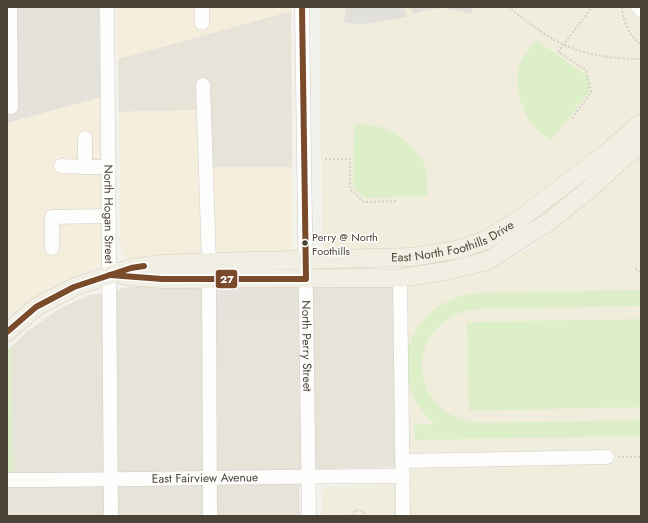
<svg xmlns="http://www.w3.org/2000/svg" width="648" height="523" viewBox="0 0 648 523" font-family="Jost,sans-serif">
<rect width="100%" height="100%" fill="#f2f1ec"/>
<!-- residential -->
<g fill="#e7e3d8">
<path d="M291,11l1,156h-81v-57l-92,2 -1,-53z"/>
<path d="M397,285l2,182 -64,2 -36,18 1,29h-293v-44l6,-1 -2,-124 18,-17 30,-21 28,-13 43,-9 82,-1 81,35v-35z"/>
</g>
<!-- commercial -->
<g fill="#f6eedd">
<path d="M118,7h173v4l-173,48z"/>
<path d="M101,97l1,163 -1,4 -8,5 -38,15 -29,18 -19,15v-194z"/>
<path d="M211,110v57h81l1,74 -1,9 -4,2 -154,8 -6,-1 -4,-3 -3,-8 -2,-136z"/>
</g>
<!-- industrial -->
<g fill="#e5e1db">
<path d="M7,7h92l2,90 -94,26z"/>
<path d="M212,286h81l1,35h-82z"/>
</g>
<!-- education -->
<g fill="#f1eddd">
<path d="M319,7h322v108l-145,114 -65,21 -103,2 -2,-2 -3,-4 -1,-6z"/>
<path d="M641,157v359h-318l-1,-23 4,-5 4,-2 69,-1 -2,-200 27,-1 26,-4 24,-6 33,-13 27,-15z"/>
</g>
<!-- green -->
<g fill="#ddefc9">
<path d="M536,40l51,36 3,15 -39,49c-4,-2 -8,-5 -12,-9 -17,-14 -25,-44 -20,-65 3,-9 11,-18 17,-26z"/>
<path d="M354,125c6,0 11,-1 16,0 22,2 46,21 55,41 3,8 2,21 2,30l-62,2 -12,-10z"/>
<path d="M641,290v16l-163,3c-76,8 -74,109 3,114l160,-3v16l-226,4 -1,-15 21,-1c-54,-47 -27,-124 43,-131z"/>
<path d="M641,319v88l-172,4 -2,-89z"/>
<path d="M11,347l2,125h-6v-121z"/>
</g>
<!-- parking -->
<g fill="#e1e0da">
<path d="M346,7h58l3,10 -23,4 -20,3 -20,-1z"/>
<path d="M410,7h64l-3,7 -11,-3 -17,-3 -15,2 -15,4z"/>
</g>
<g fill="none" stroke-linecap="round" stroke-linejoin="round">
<!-- minor casing -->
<g stroke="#d0cec9" stroke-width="15">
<g id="minor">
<path d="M10,7l1,100"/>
<path id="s1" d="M107,7l4,509"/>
<path id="s2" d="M302,7l7,509"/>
<path d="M638,7l3,3"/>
<path d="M202,23v-16"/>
<path d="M203,85l6,177"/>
<path d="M85,138v29h24"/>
<path d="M61,166l24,1"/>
<path d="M52,248v-31l57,-1"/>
<path d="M400,278l3,238"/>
<path d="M209,279l1,237"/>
<path d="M403,461l204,-4"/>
<path id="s3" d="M7,480c132,0 264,-4 396,-4"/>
</g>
</g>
<!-- major casing -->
<g stroke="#d6cfb7" stroke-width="19">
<g id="major">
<path d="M125,276l37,3 238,-1 46,-7 41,-10 60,-38 45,-36 30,-28 19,-14"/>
<path id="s4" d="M7,332l29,-25 38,-20 57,-19 30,-4 48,-2 204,-5 47,-8 26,-9 34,-21 90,-69 31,-27"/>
</g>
</g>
<!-- path -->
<g stroke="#d2d1ca" stroke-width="2" stroke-dasharray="2 2" stroke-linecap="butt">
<path d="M508,7c13,10 26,20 40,29 27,18 62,23 93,23"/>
<path d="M622,7c0,14 8,29 19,38"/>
<path d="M572,118l19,-26 -5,-22 -28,-18 34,-45"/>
<path d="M325,159h25v30l14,13 32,-1"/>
<path d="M635,269l6,3"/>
<path d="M618,457h23"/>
<path d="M352,516l1,-3 3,-3 7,1 4,5"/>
</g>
<!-- minor -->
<use href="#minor" stroke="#fdfdfc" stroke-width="14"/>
<!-- major -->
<use href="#major" stroke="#f1eee4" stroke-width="18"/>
<!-- bus-1 casing -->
<g stroke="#fff" stroke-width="9">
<g id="bus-1">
<path d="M110,275l52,4h144l-4,-272"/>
<path d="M7,332l29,-25 38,-20 57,-19 13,-2"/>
</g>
</g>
<!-- bus-1 -->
<use href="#bus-1" stroke="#7a4b2a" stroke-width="6"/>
</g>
<!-- markers -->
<circle fill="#4a4335" stroke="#fff" stroke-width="1.5" cx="305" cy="243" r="3.5"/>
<g text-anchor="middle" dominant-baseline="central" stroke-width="3" stroke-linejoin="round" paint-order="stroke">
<!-- bus labels -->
<g font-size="11" fill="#4a4335" stroke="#fff" text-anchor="start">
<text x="312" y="237">Perry @ North<tspan x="312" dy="14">Foothills</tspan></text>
</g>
<!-- street labels -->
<g font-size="12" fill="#4a4335" stroke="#fff">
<text stroke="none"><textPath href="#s1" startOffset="207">North Hogan Street</textPath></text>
<text stroke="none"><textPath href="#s4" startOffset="466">East North Foothills Drive</textPath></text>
<text stroke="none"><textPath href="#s2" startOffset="339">North Perry Street</textPath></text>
<text stroke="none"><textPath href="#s3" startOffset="198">East Fairview Avenue</textPath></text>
</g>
</g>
<rect stroke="#fff" stroke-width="1.5" x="215" y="269" width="23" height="20" rx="4" fill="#7a4b2a"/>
<g font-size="11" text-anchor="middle" font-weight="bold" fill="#fff">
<text x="227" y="283">27</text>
</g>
<!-- border -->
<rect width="648" height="523" fill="none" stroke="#4a4335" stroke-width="16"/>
</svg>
